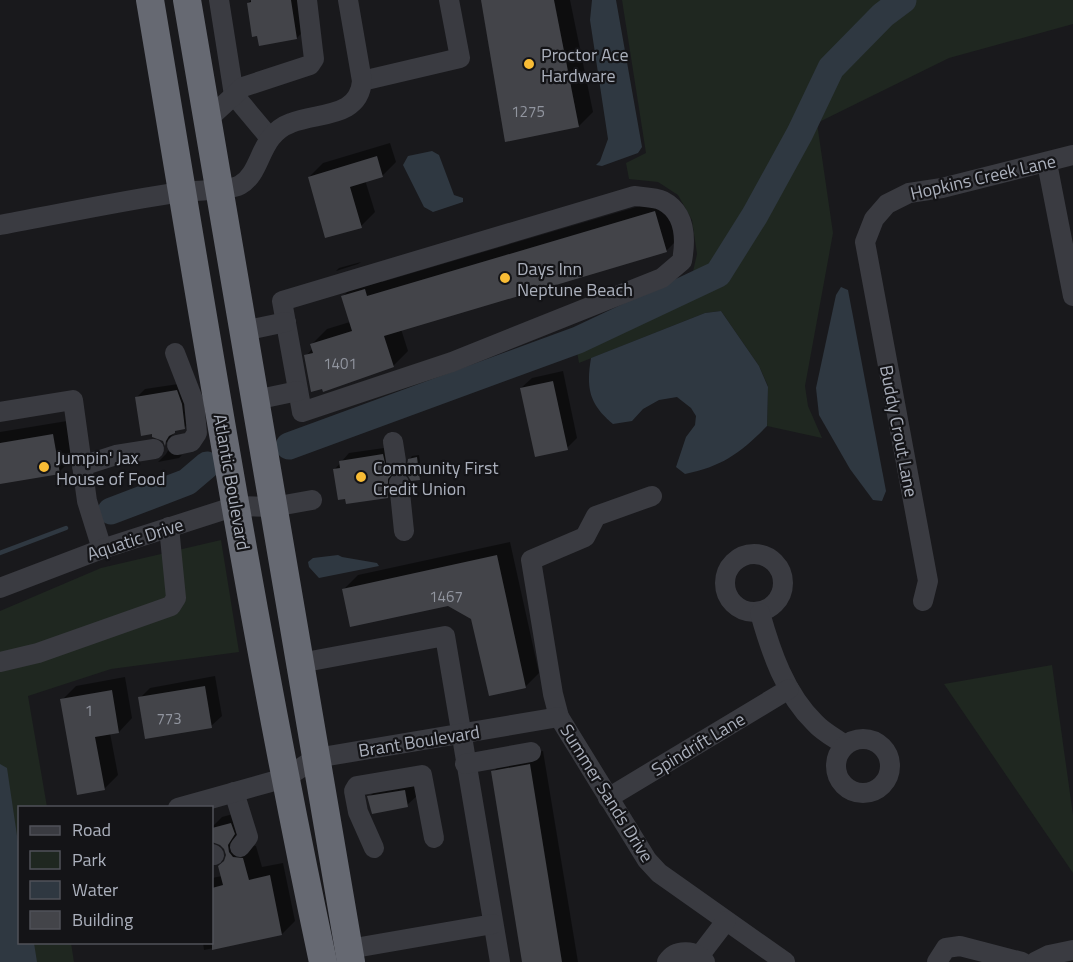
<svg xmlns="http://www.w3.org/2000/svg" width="1073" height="962" viewBox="0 0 1073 962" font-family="'Titillium Web',sans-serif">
<rect width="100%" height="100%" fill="#19191c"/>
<!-- green -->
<g fill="#1f2720">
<path d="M622,0h451v24l-124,34 -132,65 16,110 -28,153 3,20 14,32 -55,-12 1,-40 -9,-20 -38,-55 -16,2 -126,50 -5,-28 117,-55 6,-26 -5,-34 -14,-25 -20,-13 -29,-3 -3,-16 20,-10z"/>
<path d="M221,540l18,112 -128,17 -83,27 19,111 -27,1v134l51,1 3,19h-74v-351l101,-43z"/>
<path d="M1052,665l21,150v58l-129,-189z"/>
</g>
<!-- water -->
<g fill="#2f3841">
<path d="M592,0h24l26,147 -4,6 -36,13 -6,-1 4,-4 8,-22 -18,-119z"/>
<path d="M432,151l7,4 15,40 9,3v4l-30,10 -9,-5 -21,-42 5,-9z"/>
<path d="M841,287l7,3 38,201 -4,10 -9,-1 -23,-31 -31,-54 -3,-27 20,-93z"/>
<path d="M721,311l38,55 9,21 -1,39c-25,26 -45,41 -82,48l-9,-7 10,-30 9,-12 1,-9 -5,-8 -14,-11 -18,3 -16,9 -11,12 -19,3c-24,-20 -27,-36 -22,-66l114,-45z"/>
<path d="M338,555l4,2 35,6 2,3 -60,12 -10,-11 -1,-5 5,-4z"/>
<path d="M0,764l7,4 12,81 1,93 14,1 3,19h-37z"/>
</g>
<!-- shadow -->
<g fill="#0007">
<path d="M251,0h50l5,28 -9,10 -49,-35z"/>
<path d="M483,0h87l23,112 -14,14z"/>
<path d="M390,143l6,19 -14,14 -17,4 10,32 -14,14 -52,-49 14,-14z"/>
<path d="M670,197l11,39 -15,15 -265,78 7,22 -15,15 -87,-10 7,-8 -1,-4 15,-15 23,-7 -7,-26 15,-14 22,-7 2,7z"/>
<path d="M361,262l-3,2 -22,7 3,-3z"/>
<path d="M563,371l14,67 -10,10 -46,-60 11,-10z"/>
<path d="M185,383l7,37 -8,8 -7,1 -11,14 -29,-46 8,-8z"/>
<path d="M67,421l6,37 -14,14 -59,10v-50z"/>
<path d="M170,447l6,7 6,1 -3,3 -21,4 8,-8z"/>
<path d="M391,447l5,22v19l-8,8 -53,-27 14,-16z"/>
<path d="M419,455l3,20 -3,3 -11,-12 1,-6 3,-4z"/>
<path d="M510,542l29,131 -14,14 -53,-69 -24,-13 -104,-16 14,-14z"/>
<path d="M215,676l7,40 -11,10 -71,-28 10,-10z"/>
<path d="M125,677l7,41 -13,14 -9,1 8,42 -14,14 -42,-89 14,-14z"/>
<path d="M543,751l35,211h-54l-31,-190 14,-14z"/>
<path d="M415,781l3,14 -11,10 -38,-8 10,-10z"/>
<path d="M244,811l2,33 10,2 6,21 21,-4 12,58 -13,13 -78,16 -1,-8h9v-64l10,-2 5,-21 -6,-12 -9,-2v-14l10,-10z"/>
</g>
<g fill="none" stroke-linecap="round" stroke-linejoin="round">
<!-- stream -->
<path stroke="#2f3841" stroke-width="4.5" d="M0,553l66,-25"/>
<!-- river -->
<g stroke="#2f3841" stroke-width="27">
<path d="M289,446l289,-106 140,-66 37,-59 45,-82 31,-65 52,-53 20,-15"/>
<path d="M111,511l76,-29 20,-17"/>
</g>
</g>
<!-- building -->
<g fill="#434449">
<path d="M251,0h40l6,39 -38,7 -2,-10 -5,1 -5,-34 4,-1z"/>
<path d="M481,0h73l25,127 -74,15z"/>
<path d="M377,156l6,21 -33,10 12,41 -37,10 -17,-61z"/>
<path d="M655,211l12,41 -283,84 10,31 -71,25 -1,-3 -11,3 -7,-37 9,-2 -3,-9 42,-13 -11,-35 24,-7 2,7z"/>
<path d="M553,381l15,69 -33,7 -15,-69z"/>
<path d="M177,390l5,14 3,25 -10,2v2l-6,3 -3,5 -1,5 -2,-5 -11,-4v-3l-11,2 -6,-39z"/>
<path d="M53,434l7,40 -60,10v-41z"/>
<path d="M383,454l3,14 8,4 -6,7v19l-42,6 -1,-5 -7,1 -5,-31 7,-1 -1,-7z"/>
<path d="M417,457l3,23 -9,1 -3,-5 -7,-4 6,-6 1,-7z"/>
<path d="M497,555l29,133 -37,8 -18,-77 -23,-13 -98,21 -8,-38z"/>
<path d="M205,686l7,42 -67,11 -7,-42z"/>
<path d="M112,690l7,43 -24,4 10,53 -28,5 -17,-96z"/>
<path d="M530,764l32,198h-40l-31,-191z"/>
<path d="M405,790l3,17 -36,7 -5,-18z"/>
<path d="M231,823l4,11 -7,11 1,7 4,5 10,1 6,22 21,-5 12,60 -70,15v-62l11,-3 -5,-19 6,-5 2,-6 -2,-6 -4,-4 -8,-3v-14z"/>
</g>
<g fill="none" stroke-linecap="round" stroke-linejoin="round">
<!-- minor -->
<g stroke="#3a3b41" stroke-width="20">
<path d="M219,0l15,95 35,42"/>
<path d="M362,81l98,-23 -11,-58"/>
<path d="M207,120l36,-33 67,-22 4,-6 -1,-8 -6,-51"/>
<path d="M1047,163l26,133"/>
<path d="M634,196c8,1 21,1 29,5 23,12 23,38 19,60l-20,17 -210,84 -150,50 -20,-111z"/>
<path d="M0,225c60,-11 120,-24 181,-33 14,-2 48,-1 59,-7 23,-13 18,-50 51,-62 28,-11 68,-5 71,-42l-14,-81"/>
<path d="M243,331l43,-9"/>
<path d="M175,353l19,49 3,31 -6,9 -14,3"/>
<path d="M255,400l43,-9"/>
<path d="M0,412l73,-12 14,101 15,48"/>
<path d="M393,442l3,19"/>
<path d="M82,466l34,-11 38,-6"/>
<path d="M399,483l5,48"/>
<path d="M652,496l-56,20 -11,21 -54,23 22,134 6,23 88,143 12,13 126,89"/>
<circle cx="754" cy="583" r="29"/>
<path d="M0,588l102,-39 134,-43 37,1 39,-7"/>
<path d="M923,601l5,-20 -63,-339 9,-23 13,-15 22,-11 33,-5 131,-33"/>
<path d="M760,613c11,39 25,81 55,110 8,9 20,15 30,22"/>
<path d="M0,662l38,-9 133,-47 5,-8 -7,-71"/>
<path d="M300,663l145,-27 55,326"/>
<circle cx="863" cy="766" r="27"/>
<path d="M465,764l66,-12"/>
<path d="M234,792l14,45 -8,10"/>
<path d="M608,798l181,-109"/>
<path d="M178,808l107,-30 31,-20 243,-41"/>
<path d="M374,848l-16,-36 -4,-21 3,-5 65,-11 12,63"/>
<path d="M212,854l2,1"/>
<path d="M349,949l144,-25"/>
<path d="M700,955l26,-34"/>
<path d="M667,962c9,-14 29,-12 38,0"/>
<path d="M937,962l9,-14 14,-2 62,16"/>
<path d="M1035,962l14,-7 24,-5"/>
</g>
<!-- highway -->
<g stroke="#666972" stroke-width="28">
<path d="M150,0c54,321 105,643 173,962"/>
<path d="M187,0l164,962"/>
</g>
</g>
<!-- markers -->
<g fill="#f8bc35" stroke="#141417" stroke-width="2">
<circle cx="529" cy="64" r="6"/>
<circle cx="505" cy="278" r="6"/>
<circle cx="44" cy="467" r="6"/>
<circle cx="361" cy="477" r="6"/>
</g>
<g text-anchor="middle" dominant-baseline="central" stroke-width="4.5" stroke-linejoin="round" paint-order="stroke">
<!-- number labels -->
<g font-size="15" fill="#91959f">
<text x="528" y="111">1275</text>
<text x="340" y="363">1401</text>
<text x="446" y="596">1467</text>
<text x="89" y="710">1</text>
<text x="169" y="718">773</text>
</g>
<!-- poi labels -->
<g font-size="18" fill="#abb0bc" stroke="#141417" text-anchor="start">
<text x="541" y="54">Proctor Ace<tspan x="541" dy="21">Hardware</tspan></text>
<text x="517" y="268">Days Inn<tspan x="517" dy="21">Neptune Beach</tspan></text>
<text x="56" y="457">Jumpin' Jax<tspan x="56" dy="21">House of Food</tspan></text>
<text x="373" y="467">Community First<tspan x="373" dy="21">Credit Union</tspan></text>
</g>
<!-- street labels -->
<g font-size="18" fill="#abb0bc" stroke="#141417">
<text transform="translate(983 177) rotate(-13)">Hopkins Creek Lane</text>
<text transform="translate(899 431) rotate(79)">Buddy Crout Lane</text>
<text transform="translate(232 482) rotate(80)">Atlantic Boulevard</text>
<text transform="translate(135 539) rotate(-18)">Aquatic Drive</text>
<text transform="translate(419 741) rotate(-9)">Brant Boulevard</text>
<text transform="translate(698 744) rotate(-31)">Spindrift Lane</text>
<text transform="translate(607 793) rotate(58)">Summer Sands Drive</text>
</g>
</g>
<!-- legend -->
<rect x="18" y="806" width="195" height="138" fill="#141417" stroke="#505259" stroke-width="1.5"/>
<rect x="30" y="826" width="30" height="9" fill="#3a3b41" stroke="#505259" stroke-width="1.5"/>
<text x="72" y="836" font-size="18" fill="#abb0bc">Road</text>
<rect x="30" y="851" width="30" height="18" fill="#1f2720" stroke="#505259" stroke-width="1.5"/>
<text x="72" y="866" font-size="18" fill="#abb0bc">Park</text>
<rect x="30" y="881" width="30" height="18" fill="#2f3841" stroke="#505259" stroke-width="1.5"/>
<text x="72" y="896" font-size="18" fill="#abb0bc">Water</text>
<rect x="30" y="911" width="30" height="18" fill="#434449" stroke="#505259" stroke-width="1.5"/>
<text x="72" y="926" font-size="18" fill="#abb0bc">Building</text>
</svg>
